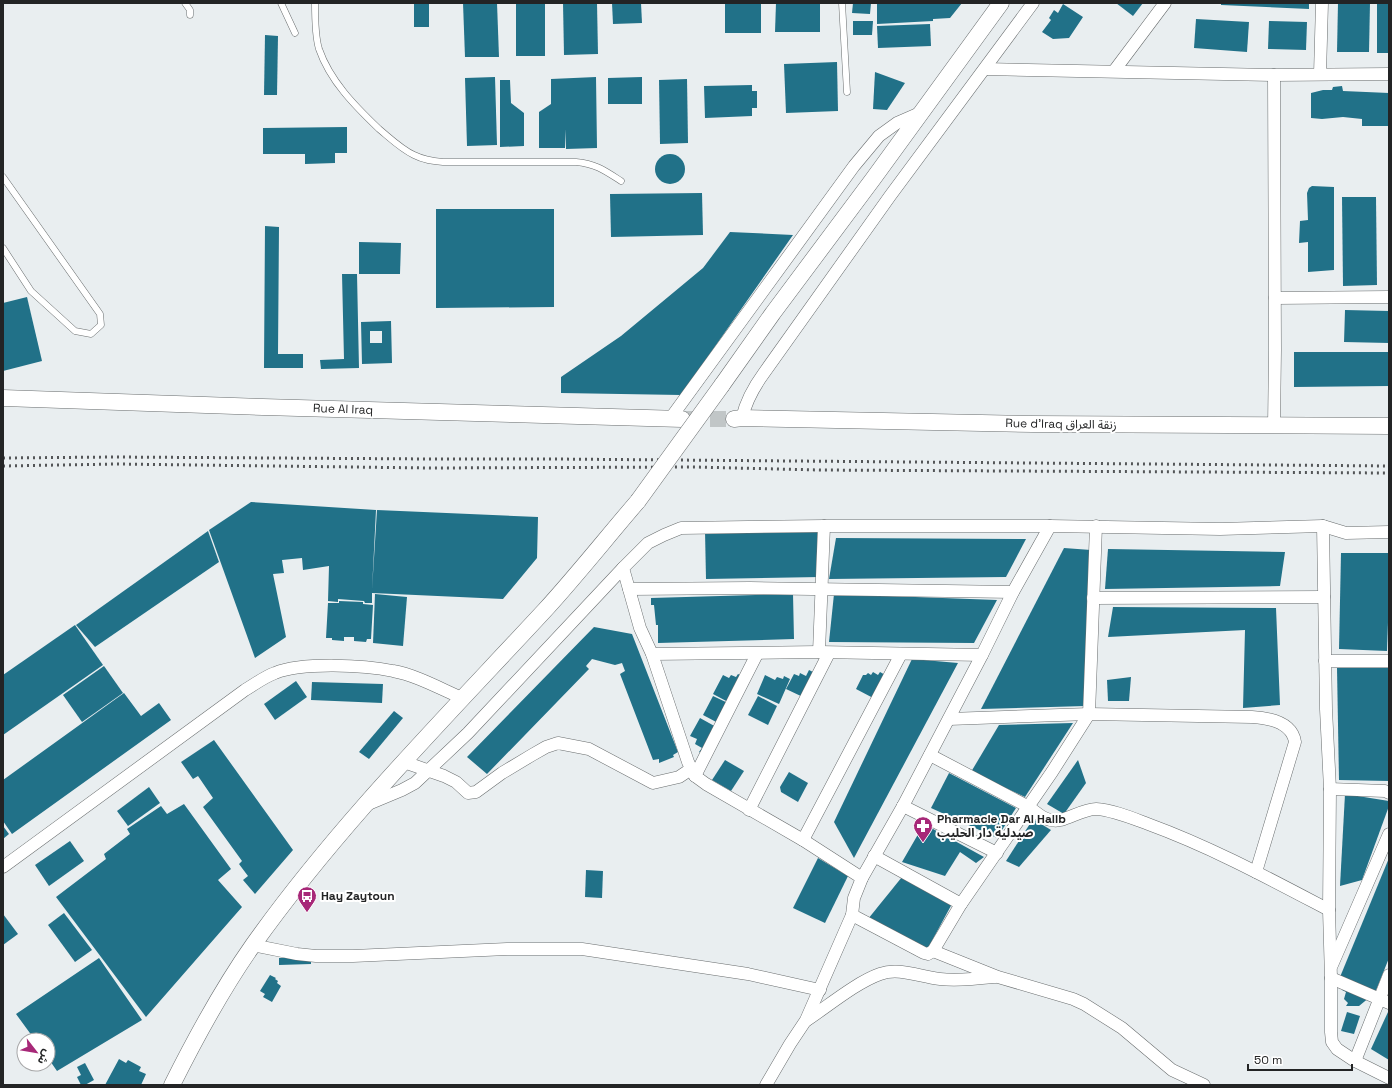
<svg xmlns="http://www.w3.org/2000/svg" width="1392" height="1088" viewBox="0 0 1392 1088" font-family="'Space Grotesk','Noto Sans Arabic',sans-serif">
<rect width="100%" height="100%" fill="#e9eef0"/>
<g fill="#217188" fill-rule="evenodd">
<polygon points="463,3 497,3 499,57 465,57"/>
<rect x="516" y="3" width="29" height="53"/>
<polygon points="563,3 597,3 598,54 564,55"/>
<polygon points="612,3 641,3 642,23 613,24"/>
<rect x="725" y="3" width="36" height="30"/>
<polygon points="776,3 820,3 820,32 775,32"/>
<polygon points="853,3 871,3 870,14 852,13"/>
<polygon points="877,3 962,3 950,18 933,19 933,21 877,24"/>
<polygon points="1116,3 1143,3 1133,16"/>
<polygon points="1221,3 1309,3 1309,9 1221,5"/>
<polygon points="1338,3 1370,3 1369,52 1337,52"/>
<rect x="1377" y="3" width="12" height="50"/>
<rect x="414" y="4" width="15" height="23"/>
<polygon points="1063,4 1083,17 1069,38 1053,39 1042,32 1051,20 1049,18 1054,10 1058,13"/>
<polygon points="1196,19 1249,22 1247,52 1194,48"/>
<polygon points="853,21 873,21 872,35 853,35"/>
<polygon points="1269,21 1307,22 1306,50 1268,49"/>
<polygon points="930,24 931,46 878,48 877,26"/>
<polygon points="265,35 278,36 277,95 264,95"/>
<polygon points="837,62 838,111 786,113 784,64"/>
<polygon points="875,72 905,83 887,110 873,109"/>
<polygon points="495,77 497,145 467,146 465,78"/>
<polygon points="596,77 597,148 566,149 566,129 565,148 539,148 539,112 551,104 551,79"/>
<polygon points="642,77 642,104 608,104 608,78"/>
<polygon points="687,79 688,143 660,144 659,80"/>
<polygon points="500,80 510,80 511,103 524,113 524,146 500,147"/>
<polygon points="752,85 752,91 757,91 757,108 752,108 752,116 705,118 704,86"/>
<polygon points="1342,86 1343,91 1389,93 1388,126 1362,126 1362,119 1343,117 1322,119 1311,118 1311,93 1323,90 1332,90 1333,87"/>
<polygon points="347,127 347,153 335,153 335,163 305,164 305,154 263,154 263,128"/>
<circle cx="670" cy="169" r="15"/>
<polygon points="1312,186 1334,187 1334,270 1308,272 1308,242 1299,243 1300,221 1308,220 1307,193 1309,188"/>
<polygon points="702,193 703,235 611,237 610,194"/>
<polygon points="1342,197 1376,197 1377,285 1343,286"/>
<polygon points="436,209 554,209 554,307 436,308"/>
<polygon points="265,226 279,227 278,354 303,354 303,368 264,368"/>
<polygon points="730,232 793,235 681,395 561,393 561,377 621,336 703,268"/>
<polygon points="359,242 401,243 400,274 359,274"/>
<polygon points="342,274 357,274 359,368 321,369 320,360 344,359"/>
<polygon points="27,297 42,361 3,371 3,303"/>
<polygon points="1345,310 1389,311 1389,343 1344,342"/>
<path d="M391 321 392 363 362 364 361 322ZM370 331H382V343H370Z"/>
<polygon points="1294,352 1389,352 1389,386 1294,387"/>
<polygon points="251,502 376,510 372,590 377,510 538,517 537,558 503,599 372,593 372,603 365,603 364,601 338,599 338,602 328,601 329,566 303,570 302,558 282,560 284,573 273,574 286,637 255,658 209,530"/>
<polygon points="819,530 820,577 706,579 705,531"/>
<polygon points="208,531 219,562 95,647 76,625"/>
<polygon points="836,538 1026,539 1006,577 829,579"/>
<polygon points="1064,548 1091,550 1085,706 981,709"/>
<polygon points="1108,549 1285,552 1280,586 1105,589"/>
<polygon points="1341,553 1389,553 1389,594 1387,651 1339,649"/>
<polygon points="375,594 407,597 403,646 373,643"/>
<polygon points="793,594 794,639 658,643 658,625 656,625 654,605 651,605 651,598"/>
<polygon points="834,594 997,600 974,643 829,642"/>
<polygon points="339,601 363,602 363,604 373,605 371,639 367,639 366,642 354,641 354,637 344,637 344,641 332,640 332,638 326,638 328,603 339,603"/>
<polygon points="1113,607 1276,608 1280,705 1243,708 1245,630 1108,637"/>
<polygon points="75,625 103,665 3,735 3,675"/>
<polygon points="594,627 632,634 678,752 673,755 674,757 659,763 659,759 653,760 620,674 625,671 622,663 615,665 592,659 586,666 589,669 487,774 467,757"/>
<polygon points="912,659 958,663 854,858 834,822"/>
<polygon points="104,666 123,693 82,722 63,695"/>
<polygon points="1337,668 1389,668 1389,781 1339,780"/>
<polygon points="809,670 817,674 805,698 786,689 794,674 799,676 800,673 806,676"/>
<polygon points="873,672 878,675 880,672 887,676 875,699 856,689 863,675 866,675 868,673 871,675"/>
<polygon points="738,674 744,677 730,703 713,694 723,675 729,678 731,675 736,677"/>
<polygon points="765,675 775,680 777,677 783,679 784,676 790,679 779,704 757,694"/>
<polygon points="1131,677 1129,701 1108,701 1107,680"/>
<polygon points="296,681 307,697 275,720 264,704"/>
<polygon points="312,682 383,684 382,703 311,700"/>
<polygon points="124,693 141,716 159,703 171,720 12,834 3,821 3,780"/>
<polygon points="713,696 730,704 720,724 703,715"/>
<polygon points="758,696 777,706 768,725 748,715"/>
<polygon points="394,711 403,718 369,759 359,752"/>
<polygon points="700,718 718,728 703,754 699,752 702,748 695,744 697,739 690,736"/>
<polygon points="1073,723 1025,797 971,772 999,725"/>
<polygon points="214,740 293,850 255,894 243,880 248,876 239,864 242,861 203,807 213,798 198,776 193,779 181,762"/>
<polygon points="725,760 744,771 731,791 712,780"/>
<polygon points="1078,760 1086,783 1064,814 1047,804"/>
<polygon points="789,772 808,783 798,802 781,792 780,787"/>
<polygon points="949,773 1016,808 997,838 931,808"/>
<polygon points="149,787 160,803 128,826 117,811"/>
<polygon points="1345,794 1389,801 1389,806 1362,880 1340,886"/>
<polygon points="184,804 231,869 218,880 242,907 146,1017 56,897 106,859 104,854 130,834 127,829 161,806 167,814"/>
<polygon points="1033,819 1051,830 1019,867 1006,861"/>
<polygon points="924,824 984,857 976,863 960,852 945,876 902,862"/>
<polygon points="3,826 9,834 3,839"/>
<polygon points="70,841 84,861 49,886 35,865"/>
<polygon points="818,858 848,876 825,923 793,908"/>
<polygon points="1389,858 1389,958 1375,993 1340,977"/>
<polygon points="586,870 603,871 602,898 585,897"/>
<polygon points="902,877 953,902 927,950 868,919"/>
<polygon points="64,913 92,950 75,962 48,925"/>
<polygon points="3,914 18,934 3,945"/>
<polygon points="99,958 142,1020 57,1071 48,1058 48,1040 35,1040 16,1014"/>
<polygon points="279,958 311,958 311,964 279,965"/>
<polygon points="270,975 276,978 275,979 278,981 277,983 281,986 272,1002 263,997 265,994 260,991"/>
<polygon points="1345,987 1370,997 1359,1006 1346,1006 1348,1003 1344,999 1346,992 1342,990"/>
<polygon points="1347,1012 1360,1016 1354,1034 1341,1031"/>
<polygon points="1388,1012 1389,1013 1389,1060 1371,1049"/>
<polygon points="119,1059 126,1063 128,1060 141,1067 139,1071 146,1074 141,1085 105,1085"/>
<polygon points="85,1063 94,1080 85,1085 81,1085 77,1077 81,1075 77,1067"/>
</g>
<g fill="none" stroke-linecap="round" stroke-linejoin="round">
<polyline stroke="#c1c6c7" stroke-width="16" stroke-dasharray="16 8" stroke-linecap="butt" points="686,419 734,419"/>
<defs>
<g id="lane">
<polyline points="185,3 190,10 190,15"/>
<polyline points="281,3 295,33"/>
<path d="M315 3C315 17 315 36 319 49 330 81 355 106 379 129 390 138 401 149 414 155 424 160 432 161 443 162H576C596 164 604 170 621 181"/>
<polyline points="842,3 847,92"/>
<polyline points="3,177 100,314 101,325 91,334 75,331 31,291 3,248"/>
</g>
<g id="street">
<polyline points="985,69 1274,75 1389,74"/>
<polyline points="1114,71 1165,3"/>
<polyline points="1320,74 1322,3"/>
<polyline points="1275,298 1389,297"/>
<path d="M742 418C746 401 753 388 764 373L890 196 1033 3"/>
<polyline points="670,419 854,166 879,136 897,123 920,113"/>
<polyline points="1274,426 1275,350 1274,75"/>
<polyline points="1323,526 1326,709 1330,789 1329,910 1331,978 1331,1032 1332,1042 1337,1049 1355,1061 1389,1078"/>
<polyline points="629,589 750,588 1013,592"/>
<polyline points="1093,598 1324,597"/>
<polyline points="819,652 824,526"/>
<polyline points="652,654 819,652 982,655"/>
<polyline points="1325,661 1389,661"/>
<path d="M949 719 1089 714 1252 717C1269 718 1292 722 1295 742L1256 872"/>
<path d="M930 755 1029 807C1039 815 1048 823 1061 820 1072 817 1085 809 1096 809 1113 810 1132 818 1148 824 1211 847 1270 879 1329 910"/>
<polyline points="404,762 444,776 456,782 468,793 476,792 502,773 532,755 546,747 558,743 589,749 653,783 679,777 691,769"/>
<polyline points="695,776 757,654"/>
<polyline points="1330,789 1385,791 1389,793"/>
<polyline points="366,805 402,790 415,783 468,733 623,568"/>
<polyline points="903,806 997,853"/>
<polyline points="749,810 829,653"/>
<polyline points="803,840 901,654"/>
<polyline points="874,856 961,904"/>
<path d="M3 867 245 690C255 684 264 677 275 673 302 662 365 665 393 671 416 675 441 689 462 698"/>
<polyline points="862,878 803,840 706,784 695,776 688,762 652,654 640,628 623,568 648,543 664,535 681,528 824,526 1050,526"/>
<polyline points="852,915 924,953 928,954 933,951 961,904 1052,772 1089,714 1096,526"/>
<polyline points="252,945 297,954 316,956 353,956 507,949 582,949 748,974 820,990"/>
<polyline points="933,951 998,977 1073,999 1084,1004 1122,1028 1172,1070 1204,1085"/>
<polyline points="1332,965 1389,834"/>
<polyline points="1331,978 1389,1003"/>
<path d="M807 1020C828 1006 857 982 880 974 899 967 920 977 940 979 958 981 976 979 995 977"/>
<polyline points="1355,1061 1389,975"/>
<polyline points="766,1085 790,1044 806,1020 852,915 854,898 862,878 903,806 982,655 1013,592 1050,526 1220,529 1323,526 1346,533 1389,532"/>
</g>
<g id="secondary">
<polyline points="722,385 773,313 873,179 1001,3"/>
<polyline points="3,398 263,407 682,419"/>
<polyline points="734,419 742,418 1033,424 1389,426"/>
<path d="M172 1085C196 1037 222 989 253 945 339 824 445 718 545 610 577 575 607 537 638 501"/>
</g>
</defs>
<use href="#lane" stroke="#696d6e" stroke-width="7"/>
<use href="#street" stroke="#696d6e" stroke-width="13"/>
<use href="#secondary" stroke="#696d6e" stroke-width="17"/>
<use href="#lane" stroke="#fff" stroke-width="6"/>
<use href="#street" stroke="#fff" stroke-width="12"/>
<use href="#secondary" stroke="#fff" stroke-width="16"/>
<g stroke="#535557" stroke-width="3" stroke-dasharray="2 4" stroke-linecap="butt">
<polyline points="3,458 115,457 431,459 554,459 1389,466"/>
<polyline points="3,466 117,464 429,468 694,467 819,470 1389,473"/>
</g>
<defs>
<polyline id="secondary-bridge" points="638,501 722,385"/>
</defs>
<use href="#secondary-bridge" stroke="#696d6e" stroke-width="17" stroke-linecap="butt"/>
<use href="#secondary-bridge" stroke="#fff" stroke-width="16"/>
</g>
<defs>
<symbol id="pharmacy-pin" viewBox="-11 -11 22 30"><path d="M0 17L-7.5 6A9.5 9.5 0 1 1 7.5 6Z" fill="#a72878" stroke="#fff"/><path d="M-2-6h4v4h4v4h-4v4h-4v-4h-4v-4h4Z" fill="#fff"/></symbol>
<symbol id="bus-pin" viewBox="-11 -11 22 30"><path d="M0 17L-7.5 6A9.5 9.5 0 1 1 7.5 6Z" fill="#a72878" stroke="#fff"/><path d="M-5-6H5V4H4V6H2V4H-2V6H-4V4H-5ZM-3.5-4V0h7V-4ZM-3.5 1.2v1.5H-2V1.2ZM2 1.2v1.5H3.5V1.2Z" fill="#fff"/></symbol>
</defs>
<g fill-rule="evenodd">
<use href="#pharmacy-pin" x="912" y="815" width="22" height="30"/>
<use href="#bus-pin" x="296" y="885" width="22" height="30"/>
</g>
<g text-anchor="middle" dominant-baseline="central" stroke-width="4" stroke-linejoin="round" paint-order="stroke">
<g font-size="12" fill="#232425" stroke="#fff">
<text transform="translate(343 409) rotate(2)">Rue Al Iraq</text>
<text transform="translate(1061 424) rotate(1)">Rue d'Iraq زنقة العراق</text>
</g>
<g font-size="12" font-weight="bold" fill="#232425" stroke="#fff" text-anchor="start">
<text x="937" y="819">Pharmacie Dar Al Halib<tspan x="937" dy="14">صيدلية دار الحليب</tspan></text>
<text x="321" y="896">Hay Zaytoun</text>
</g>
</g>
<rect width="1392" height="1088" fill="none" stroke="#232425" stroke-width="8"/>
<g transform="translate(36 1052) rotate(121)"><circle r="19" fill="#ffffff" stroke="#a7a7a8"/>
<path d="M0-3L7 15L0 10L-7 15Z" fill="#a72878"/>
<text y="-6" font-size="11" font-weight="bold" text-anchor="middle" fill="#232425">ش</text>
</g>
<path d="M1248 1064v6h104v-6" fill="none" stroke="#232425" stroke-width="2"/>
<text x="1254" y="1064" font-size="12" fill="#232425" stroke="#ffffff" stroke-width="3" paint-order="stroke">50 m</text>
</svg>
